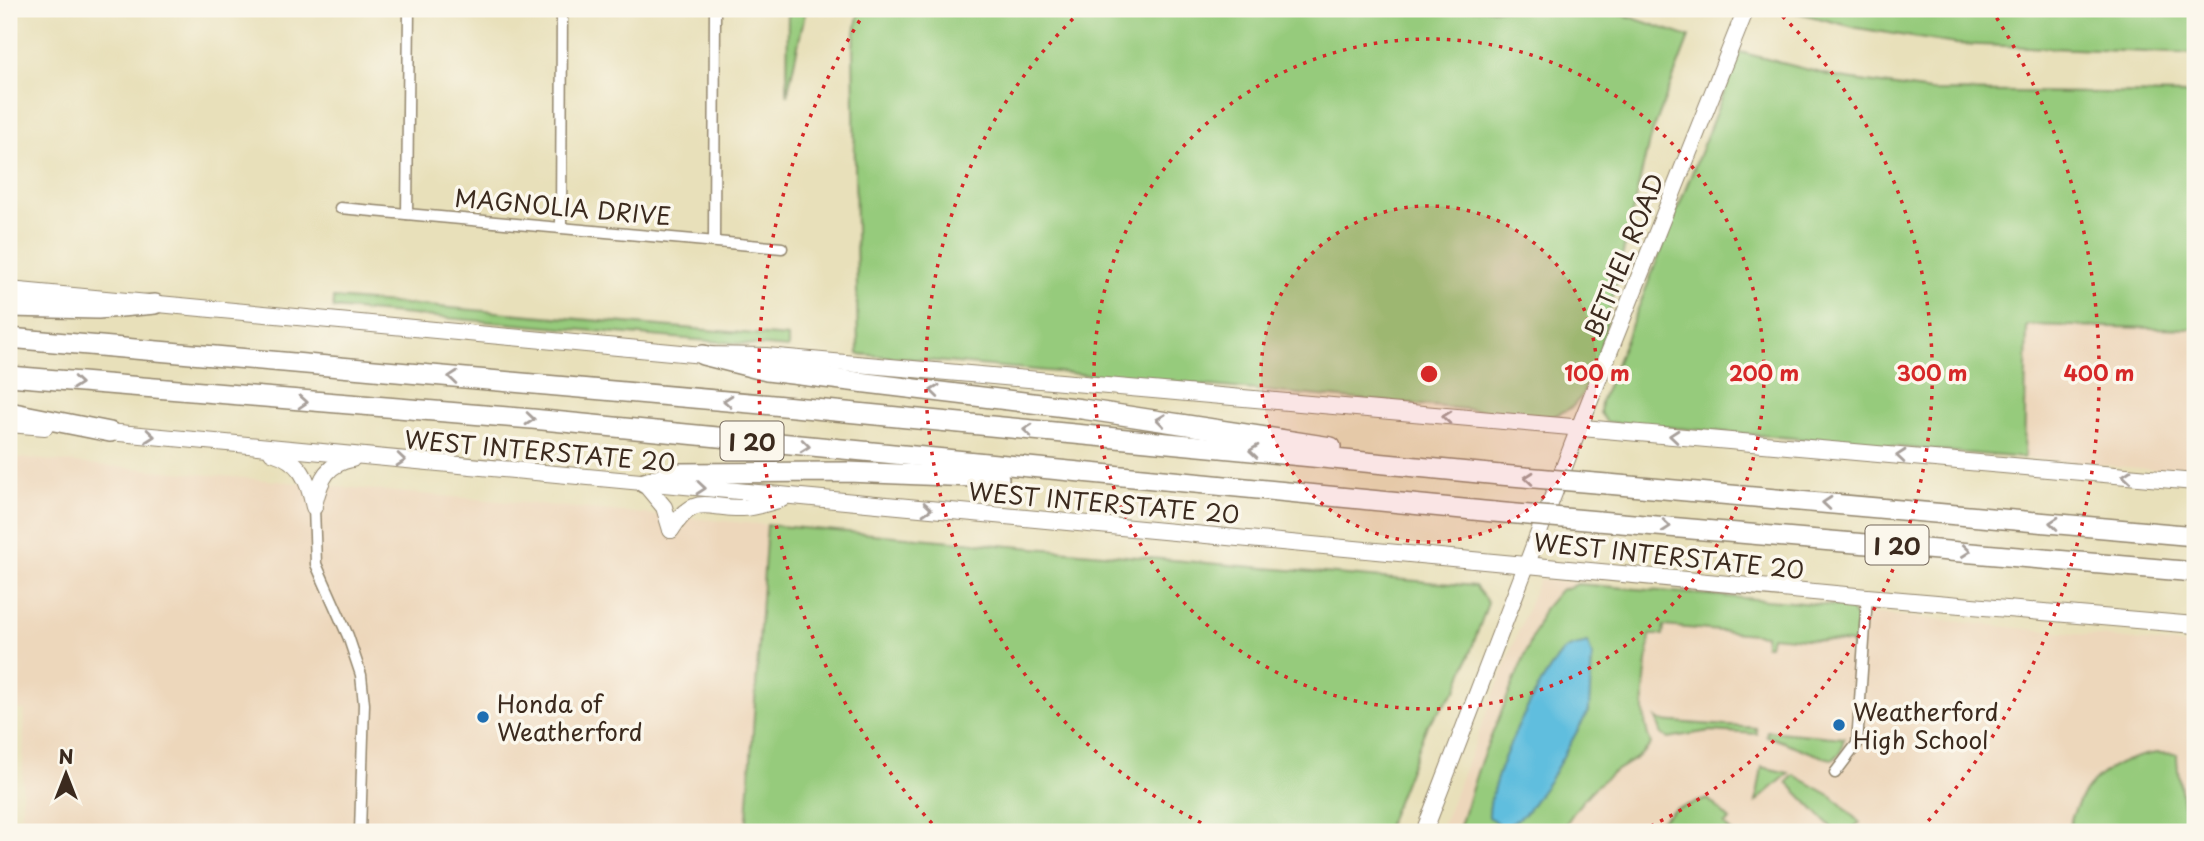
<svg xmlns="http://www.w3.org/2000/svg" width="2204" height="841" viewBox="0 0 2204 841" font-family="'Playpen Sans',sans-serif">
<rect width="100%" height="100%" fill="#fbf7ec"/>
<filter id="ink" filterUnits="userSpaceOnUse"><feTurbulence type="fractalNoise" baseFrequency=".0143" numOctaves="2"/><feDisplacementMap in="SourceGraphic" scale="14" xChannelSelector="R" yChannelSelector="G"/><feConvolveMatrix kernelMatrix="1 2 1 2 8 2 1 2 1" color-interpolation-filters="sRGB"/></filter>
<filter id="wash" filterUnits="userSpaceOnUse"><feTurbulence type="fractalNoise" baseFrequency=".00686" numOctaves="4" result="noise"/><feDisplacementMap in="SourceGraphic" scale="28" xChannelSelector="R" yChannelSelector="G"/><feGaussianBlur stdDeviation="1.57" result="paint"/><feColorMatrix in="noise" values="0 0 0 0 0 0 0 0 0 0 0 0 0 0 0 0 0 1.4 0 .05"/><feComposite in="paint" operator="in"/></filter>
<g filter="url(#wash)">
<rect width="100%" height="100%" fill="#e8e0ba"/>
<g fill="#edd7bb">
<polygon points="2026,324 2195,329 2195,473 2024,458"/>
<polygon points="9,457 767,525 746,832 21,832 25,710 9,709"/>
<polygon points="1539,579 2195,646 2195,832 1440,832"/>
</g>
<g fill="#96cb7c" stroke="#687a4d" stroke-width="2">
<polygon points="788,9 806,9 787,96"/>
<polygon points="859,9 1606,9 1689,37 1649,141 1601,347 1582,396 1571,408 1552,417 858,354 853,46"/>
<polygon points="1783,9 2195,9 2195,54 1955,44 1857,28"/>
<polygon points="1740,52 1840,78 1930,91 2195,94 2195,329 2027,325 2024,458 1607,422 1600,413 1601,402"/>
<polygon points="333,298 788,337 788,348 333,308"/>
<polygon points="767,525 1475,586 1488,603 1457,689 1427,725 1385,832 746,832"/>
<path d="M1578 584 1849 607 1856 617V653L1852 652V643L1771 636 1769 645H1765V635L1664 626 1663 635H1650C1647 671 1637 710 1651 744 1641 759 1620 766 1607 777 1588 791 1573 812 1561 832H1458L1480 763 1544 609 1560 590Z"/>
<polygon points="1656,718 1660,721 1756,728 1757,734 1710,731 1668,738 1662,735"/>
<path d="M1767 731 1844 738 1840 753 1834 759C1821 759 1783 740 1766 736Z"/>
<path d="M2157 753 2177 754C2177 781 2186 805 2186 832H2068C2078 784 2109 760 2157 753Z"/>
<polygon points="1762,767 1789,773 1756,802"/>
<polygon points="1794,775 1833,797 1860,823 1850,832 1836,832 1787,782"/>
<polygon points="1708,799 1730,820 1724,825 1732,832 1688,832 1684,829 1679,832 1661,832 1654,826 1675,809"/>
</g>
<path fill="#60bede" stroke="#4e747e" stroke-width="2" d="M1588 643 1592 656 1589 710 1551 778 1525 814 1504 828 1489 817C1487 782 1538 678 1563 652 1568 646 1580 645 1588 643Z"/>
</g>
<g filter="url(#ink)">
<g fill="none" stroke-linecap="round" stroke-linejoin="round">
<defs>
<g id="minor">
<polyline points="340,208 782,248"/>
<polyline points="407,214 409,9"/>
<polyline points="561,227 562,9"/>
<polyline points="714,241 715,9"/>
<polyline points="314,507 316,564 348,636 361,675 364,704 360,832"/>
<polyline points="1835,773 1857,744 1867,597"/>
</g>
<g id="secondary">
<polyline points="9,290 703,355 766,356 2195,482"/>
<polyline points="9,424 45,427"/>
<polyline points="98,431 1867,597 2195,625"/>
<path d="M272 452C301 461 308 479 314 507"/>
<polyline points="644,483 664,507 671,530"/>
<path d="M315 501C321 478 327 464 352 459"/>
<path d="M671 530C696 492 705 509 743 508 756 508 770 502 782 499"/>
<polyline points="1424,832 1579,428 1746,9"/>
</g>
<g id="motorway">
<polyline points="9,307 98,309 155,304"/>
<polyline points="9,338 773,405 1500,475"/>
<polyline points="703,355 767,371 1082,409 1331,447"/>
<polyline points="9,376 532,419 1494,512"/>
<polyline points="9,412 110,432"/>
<polyline points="644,483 678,473 847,472 999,478"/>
<polyline points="1607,484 2195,536"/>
<polyline points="1598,521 2195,572"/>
</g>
</defs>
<use href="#minor" stroke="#92856c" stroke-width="13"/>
<use href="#secondary" stroke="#92856c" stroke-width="18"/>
<use href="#motorway" stroke="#92856c" stroke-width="22"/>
<use href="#minor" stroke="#fff" stroke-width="10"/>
<use href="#secondary" stroke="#fff" stroke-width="16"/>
<use href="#motorway" stroke="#fff" stroke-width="19"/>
<defs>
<g id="motorway-bridge">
<polyline points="1500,475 1607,484"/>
<polyline points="1494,512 1598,521"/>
</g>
</defs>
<use href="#motorway-bridge" stroke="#92856c" stroke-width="22" stroke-linecap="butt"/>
<use href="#motorway-bridge" stroke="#fff" stroke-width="19"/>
</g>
<defs><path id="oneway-chevron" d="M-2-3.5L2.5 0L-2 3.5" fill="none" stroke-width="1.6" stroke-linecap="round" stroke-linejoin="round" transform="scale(1.75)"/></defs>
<g stroke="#a79f9a">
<use href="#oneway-chevron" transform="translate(453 377) rotate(-175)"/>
<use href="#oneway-chevron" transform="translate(77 383) rotate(5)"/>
<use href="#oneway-chevron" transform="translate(935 391) rotate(-174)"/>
<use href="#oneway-chevron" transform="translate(728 401) rotate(-175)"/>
<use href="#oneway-chevron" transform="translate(303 402) rotate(4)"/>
<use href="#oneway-chevron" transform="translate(1447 417) rotate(-175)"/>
<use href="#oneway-chevron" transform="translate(530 419) rotate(5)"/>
<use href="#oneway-chevron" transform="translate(1161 420) rotate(-173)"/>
<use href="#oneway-chevron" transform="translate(1028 430) rotate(-175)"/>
<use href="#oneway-chevron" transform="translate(150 436) rotate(5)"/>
<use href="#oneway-chevron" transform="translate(1674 436) rotate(-175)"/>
<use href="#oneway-chevron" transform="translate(805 446) rotate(6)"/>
<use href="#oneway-chevron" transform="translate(1254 451) rotate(-175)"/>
<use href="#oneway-chevron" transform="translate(1901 456) rotate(-175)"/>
<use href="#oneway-chevron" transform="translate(401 460) rotate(5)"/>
<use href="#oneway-chevron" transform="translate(2127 476) rotate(-175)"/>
<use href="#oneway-chevron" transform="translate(1529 478) rotate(-175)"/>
<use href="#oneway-chevron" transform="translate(701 488) rotate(5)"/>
<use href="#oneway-chevron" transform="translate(1827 503) rotate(-175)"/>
<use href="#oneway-chevron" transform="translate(927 509) rotate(5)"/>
<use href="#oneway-chevron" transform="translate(2054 523) rotate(-175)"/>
<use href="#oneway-chevron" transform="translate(1666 526) rotate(5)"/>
<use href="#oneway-chevron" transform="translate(1966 551) rotate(5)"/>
</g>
</g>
<circle cx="1429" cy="374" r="168" fill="#d62828" fill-opacity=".12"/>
<g fill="none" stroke="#d62828" stroke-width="3.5" stroke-dasharray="3.5 7">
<circle cx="1429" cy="374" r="168"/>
<circle cx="1429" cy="374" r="335"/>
<path d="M1220 832A503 503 0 0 1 1083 9M1775 9A503 503 0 0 1 1638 832"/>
<path d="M939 831A670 670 0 0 1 867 9M1991 9A670 670 0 0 1 1919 831"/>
</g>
<g fill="#1f6fb2" stroke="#fbf7ec" stroke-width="2.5">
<circle cx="483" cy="717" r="7"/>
<circle cx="1839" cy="725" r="7"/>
</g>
<g text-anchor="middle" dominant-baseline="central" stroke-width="7" stroke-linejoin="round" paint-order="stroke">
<g fill="#fbf7ec" stroke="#75685c" stroke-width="2">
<rect x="720.5" y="421.5" width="63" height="39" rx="5"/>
<rect x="1865.5" y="525.5" width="63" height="39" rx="5"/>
</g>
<g font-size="23" font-weight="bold" fill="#3b2a1e">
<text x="752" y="441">I 20</text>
<text x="1897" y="545">I 20</text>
</g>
<g font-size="24" fill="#3b2a1e" stroke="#fbf7ec">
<text transform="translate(563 206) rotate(5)">MAGNOLIA DRIVE</text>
<text transform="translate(1623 255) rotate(-68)">BETHEL ROAD</text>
<text transform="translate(540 450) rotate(5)">WEST INTERSTATE 20</text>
<text transform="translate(1104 502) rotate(5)">WEST INTERSTATE 20</text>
<text transform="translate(1669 555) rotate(6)">WEST INTERSTATE 20</text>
</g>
<g font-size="24" fill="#3b2a1e" stroke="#fbf7ec" text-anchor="start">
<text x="497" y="703">Honda of<tspan x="497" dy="28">Weatherford</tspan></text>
<text x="1853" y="711">Weatherford<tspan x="1853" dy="28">High School</tspan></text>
</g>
</g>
<circle cx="1429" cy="374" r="10" fill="#d62828" stroke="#fbf7ec" stroke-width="3.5"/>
<g font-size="21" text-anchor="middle" font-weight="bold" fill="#d62828" stroke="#fbf7ec" stroke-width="7" stroke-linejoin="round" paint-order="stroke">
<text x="1597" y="381">100 m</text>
<text x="1764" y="381">200 m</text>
<text x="1932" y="381">300 m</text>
<text x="2099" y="381">400 m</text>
</g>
<rect width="2204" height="841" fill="none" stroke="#fbf7ec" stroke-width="35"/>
<g transform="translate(66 774)" stroke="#fbf7ec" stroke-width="5" paint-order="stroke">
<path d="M0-5L12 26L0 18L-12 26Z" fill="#3b2a1e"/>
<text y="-10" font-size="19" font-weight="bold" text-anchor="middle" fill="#3b2a1e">N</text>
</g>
</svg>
